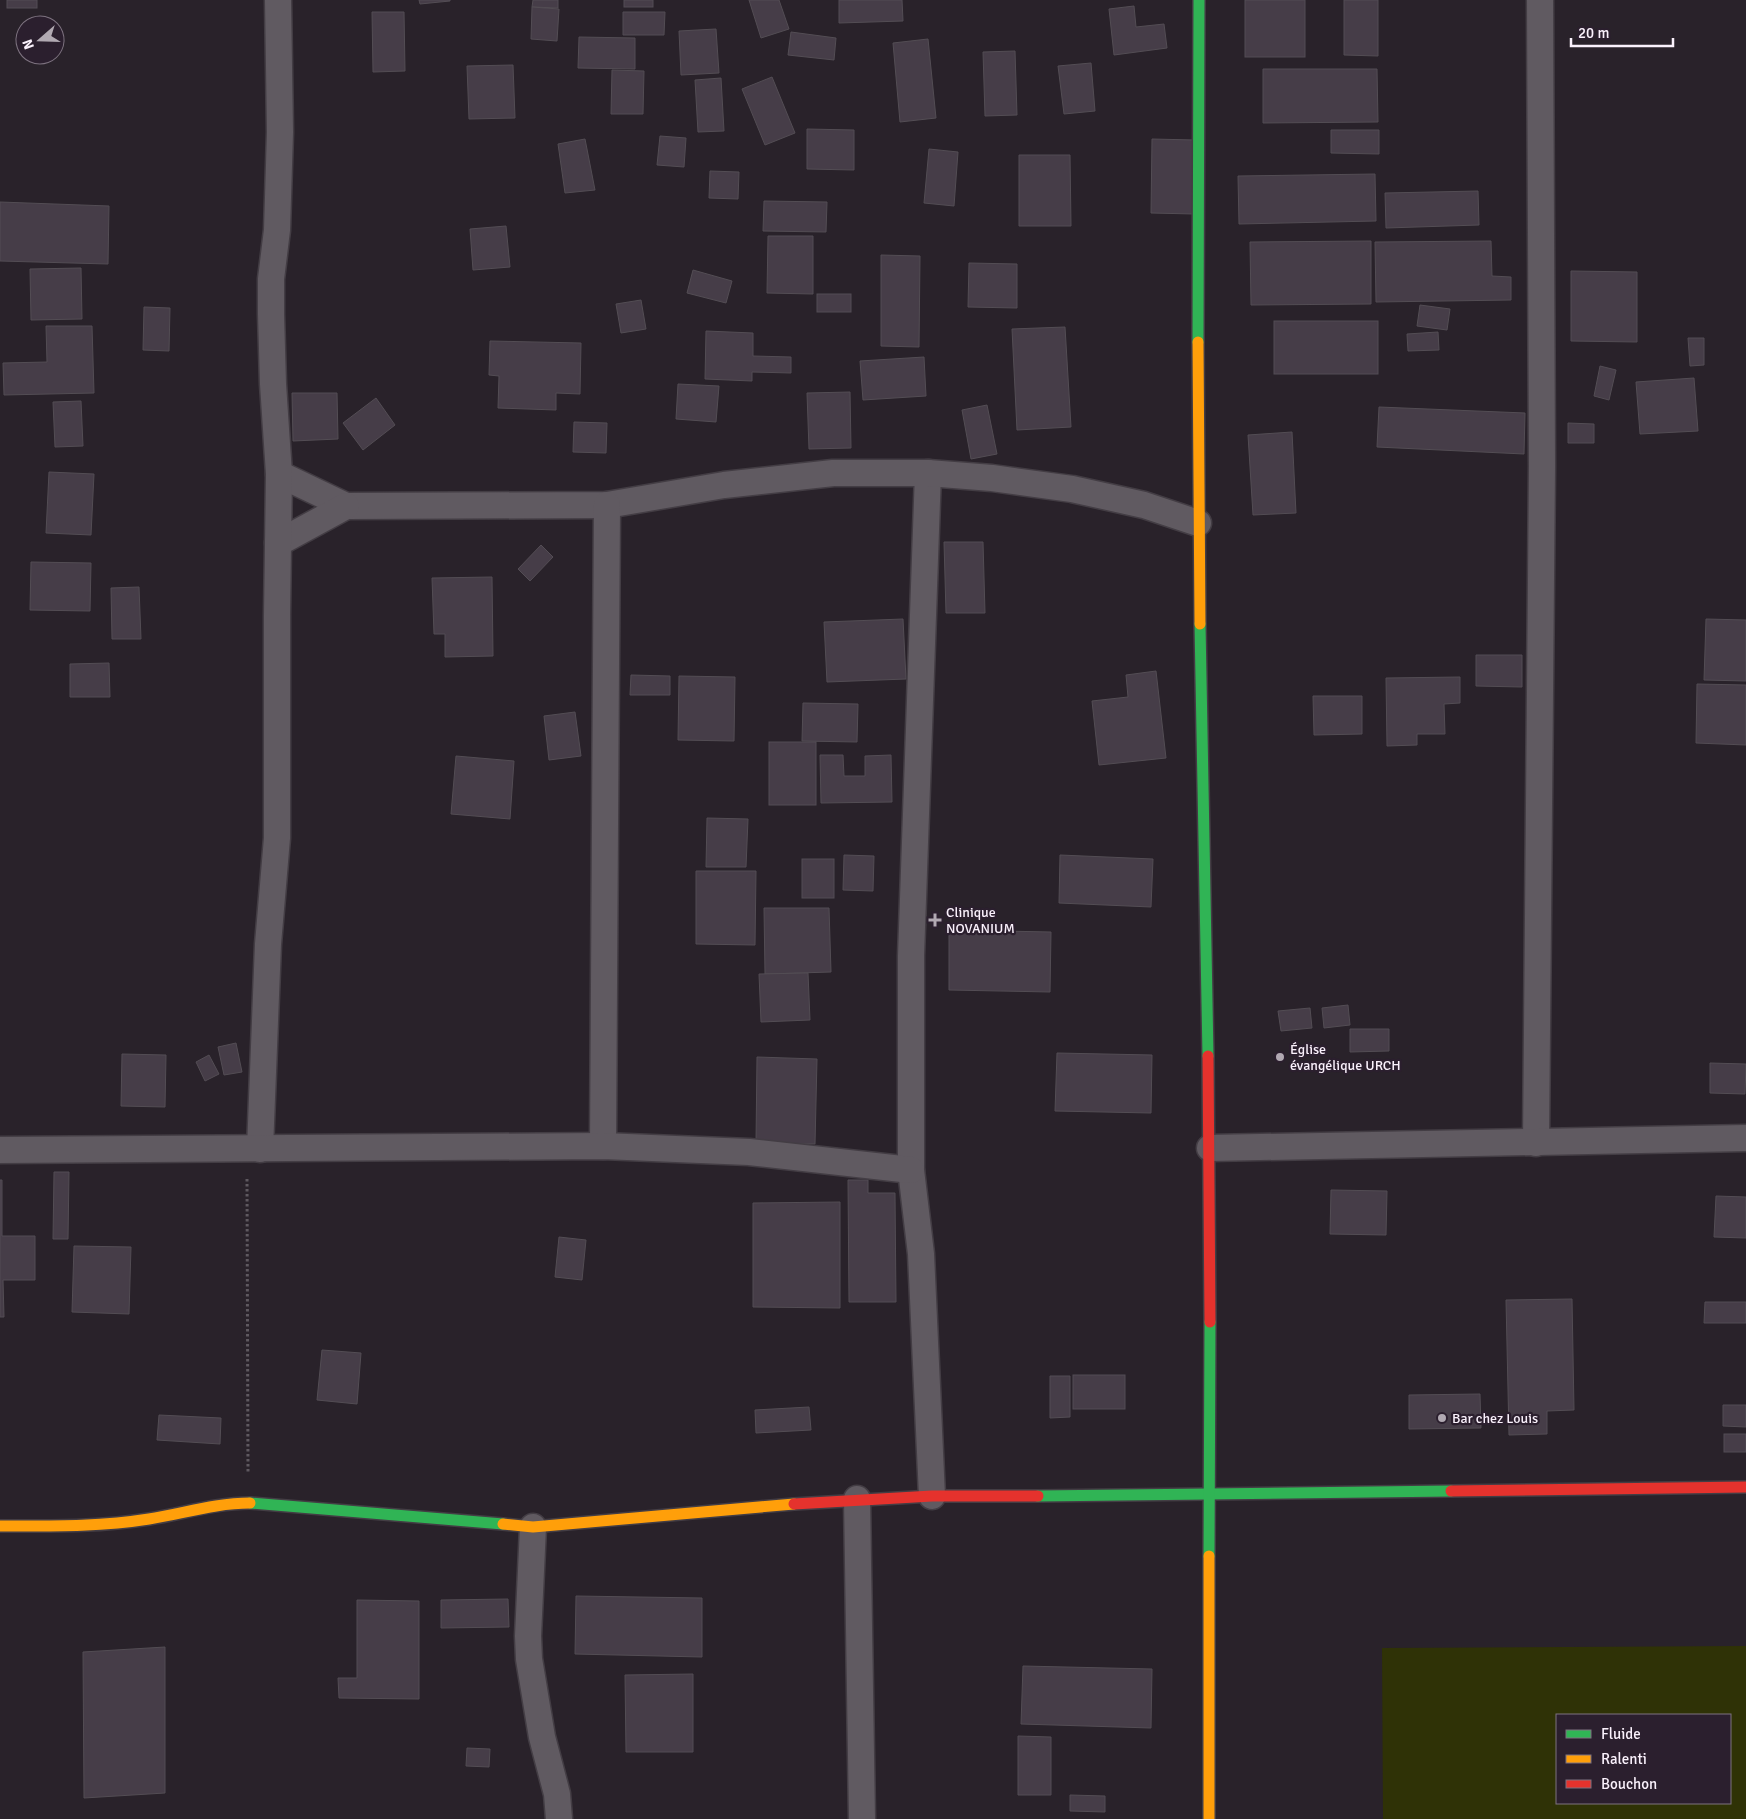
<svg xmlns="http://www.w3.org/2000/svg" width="1746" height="1819" viewBox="0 0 1746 1819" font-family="Signika,sans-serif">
<rect width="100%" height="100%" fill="#29222a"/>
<path fill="#2f3206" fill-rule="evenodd" d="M1746 1646V1819H1383L1382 1648ZM1557 1715H1730V1803H1557Z"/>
<g fill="#463d48" stroke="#534d54">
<rect x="7" y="0" width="30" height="8"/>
<polygon points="419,0 450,0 450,1 420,4"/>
<polygon points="533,0 558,0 558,8 532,7"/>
<rect x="624" y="0" width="29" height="7"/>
<polygon points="749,0 779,0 789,29 761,38"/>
<polygon points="839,0 902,0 903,21 839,23"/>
<rect x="1245" y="0" width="60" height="57"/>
<polygon points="1344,0 1378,0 1378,56 1344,55"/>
<polygon points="1134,6 1136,27 1164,24 1167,48 1114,55 1109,9"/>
<polygon points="532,7 559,9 557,41 531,39"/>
<polygon points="372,12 404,12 405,71 373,72"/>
<polygon points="623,12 665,12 664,35 623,35"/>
<polygon points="716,29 719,73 681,75 679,31"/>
<polygon points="791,32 836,38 834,60 788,55"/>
<polygon points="579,37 635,38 635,69 578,68"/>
<polygon points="928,39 936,118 900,122 893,43"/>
<polygon points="1015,51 1017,115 985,116 983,52"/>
<polygon points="1091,63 1095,111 1064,114 1058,66"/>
<polygon points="513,65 515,118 469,119 467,66"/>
<polygon points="1263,69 1377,69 1378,122 1263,123"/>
<polygon points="612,70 644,71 643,114 611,114"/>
<polygon points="772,77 795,133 765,145 742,89"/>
<polygon points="721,78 724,131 698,132 695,80"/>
<polygon points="807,129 854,130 854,170 807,169"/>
<polygon points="1331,130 1379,130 1379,154 1331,153"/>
<polygon points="660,136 686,138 684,167 657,165"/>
<polygon points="585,139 595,190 565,193 558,144"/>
<polygon points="1152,139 1195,140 1194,214 1151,213"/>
<polygon points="929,149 958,152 954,206 924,203"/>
<polygon points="1019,155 1070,155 1071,226 1019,226"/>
<polygon points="710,171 739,172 738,199 709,198"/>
<polygon points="1375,174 1376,221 1239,224 1238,176"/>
<polygon points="1478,191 1479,225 1386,228 1385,193"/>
<polygon points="764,201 827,202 826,232 763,231"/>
<polygon points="0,202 109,206 108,264 0,261"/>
<polygon points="506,226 510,267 473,270 470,229"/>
<polygon points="768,236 813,236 813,294 767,293"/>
<polygon points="1371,241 1371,304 1251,305 1250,242"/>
<polygon points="1491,241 1492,276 1511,277 1511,300 1376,302 1375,242"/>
<polygon points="881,255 920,256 919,347 881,346"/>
<polygon points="969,263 1017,264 1017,308 968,307"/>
<polygon points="81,268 82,319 31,320 30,269"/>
<polygon points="693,270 732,281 726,303 687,293"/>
<polygon points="1571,271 1637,272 1637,342 1571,341"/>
<rect x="817" y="294" width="34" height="18"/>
<polygon points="641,300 646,329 621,333 616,304"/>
<polygon points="1420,305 1450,309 1447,330 1417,326"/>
<polygon points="144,307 170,308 169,351 143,350"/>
<rect x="1274" y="321" width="104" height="53"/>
<polygon points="46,326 92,326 94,393 4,395 3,363 47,362"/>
<polygon points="1065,327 1071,427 1017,430 1012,329"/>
<polygon points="706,331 753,333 753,356 791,357 791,373 752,372 752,381 705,379"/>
<polygon points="1438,332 1439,350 1408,351 1407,334"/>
<polygon points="1688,338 1704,338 1704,365 1690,366"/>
<polygon points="490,341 581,343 580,394 556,393 556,410 498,408 499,376 489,375"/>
<polygon points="924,357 926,396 863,400 860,361"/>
<polygon points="1600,366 1616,370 1609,400 1594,396"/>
<polygon points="1694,378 1698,431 1640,434 1636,382"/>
<polygon points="678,384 719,386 716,422 676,419"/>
<polygon points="850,392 851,448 809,449 807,393"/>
<polygon points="292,393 337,393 338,439 293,441"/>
<polygon points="376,398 395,425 363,450 343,423"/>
<polygon points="81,401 83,446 55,447 53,402"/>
<polygon points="987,405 997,454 971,459 962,410"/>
<polygon points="1379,407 1525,413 1524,454 1377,447"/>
<polygon points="574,422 607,423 606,453 573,452"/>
<polygon points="1568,423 1594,424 1594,443 1568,443"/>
<polygon points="1292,432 1296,513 1253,515 1248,435"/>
<polygon points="49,472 94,474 91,535 46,533"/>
<polygon points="944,542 983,542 985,613 946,613"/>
<polygon points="541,545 553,557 530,581 518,569"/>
<polygon points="31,562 91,563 90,611 30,610"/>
<polygon points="492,577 493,656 445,657 445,634 434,634 432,578"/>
<polygon points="139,587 141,639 112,639 111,588"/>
<polygon points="903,619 906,679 827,682 824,622"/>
<polygon points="1706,619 1746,620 1746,681 1704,680"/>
<polygon points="1476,655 1522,655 1522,687 1476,686"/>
<polygon points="109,663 110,697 70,697 70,664"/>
<polygon points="1156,671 1166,758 1099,765 1092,701 1128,697 1126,675"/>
<polygon points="631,675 670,676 670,695 630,695"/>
<polygon points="679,676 735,677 734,741 678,740"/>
<polygon points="1460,677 1460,703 1444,704 1445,734 1417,734 1417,745 1387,746 1386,678"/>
<polygon points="1697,684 1746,685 1746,745 1696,743"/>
<polygon points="1313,696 1362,696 1362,734 1314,735"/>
<polygon points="803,703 858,704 857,742 802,741"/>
<polygon points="575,712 581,756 549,760 544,716"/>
<rect x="769" y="742" width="47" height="63"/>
<polygon points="820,755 843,755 844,776 865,776 865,756 891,755 892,802 821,803"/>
<polygon points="456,756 514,761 510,819 451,814"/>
<polygon points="707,818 748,819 746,867 706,867"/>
<polygon points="844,855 874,856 873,891 843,890"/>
<polygon points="1060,855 1153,859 1151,907 1059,903"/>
<rect x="802" y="859" width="32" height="39"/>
<polygon points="696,871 756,871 755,945 696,944"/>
<polygon points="764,908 829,908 831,972 765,974"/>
<polygon points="949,930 1051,932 1050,992 949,990"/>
<polygon points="808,973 810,1020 761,1022 759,974"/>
<polygon points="1348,1005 1350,1025 1324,1028 1322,1008"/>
<polygon points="1310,1008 1312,1028 1281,1031 1278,1011"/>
<polygon points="1350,1029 1389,1029 1389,1051 1350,1052"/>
<polygon points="236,1043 242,1072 224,1075 218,1047"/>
<polygon points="1057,1053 1152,1055 1151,1113 1055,1111"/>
<polygon points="122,1054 166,1055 165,1107 121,1106"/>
<polygon points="209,1055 219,1074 205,1081 196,1062"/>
<polygon points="757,1057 817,1059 815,1144 756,1143"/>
<polygon points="1710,1063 1746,1064 1745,1094 1710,1093"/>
<polygon points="54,1172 69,1172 68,1239 53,1239"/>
<polygon points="0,1180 2,1180 2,1236 35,1236 35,1280 3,1280 4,1317 0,1317"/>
<polygon points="848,1180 868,1180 868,1193 895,1193 896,1302 849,1302"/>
<polygon points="1331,1190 1387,1191 1386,1235 1330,1234"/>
<polygon points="1716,1196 1746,1197 1746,1238 1714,1237"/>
<polygon points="840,1202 840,1308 753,1307 753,1203"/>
<polygon points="559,1237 586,1240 582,1280 555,1277"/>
<polygon points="74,1246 131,1247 129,1314 72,1312"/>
<polygon points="1572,1299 1574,1410 1547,1411 1547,1434 1509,1435 1506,1300"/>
<polygon points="1705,1302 1746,1302 1746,1323 1704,1323"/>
<polygon points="322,1350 361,1353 357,1404 317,1400"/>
<rect x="1073" y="1375" width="52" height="34"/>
<polygon points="1050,1376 1070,1376 1070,1417 1050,1418"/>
<polygon points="1480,1394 1481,1428 1409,1429 1409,1395"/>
<polygon points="1723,1405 1746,1405 1746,1427 1723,1426"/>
<polygon points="809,1407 811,1430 756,1433 755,1410"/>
<polygon points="159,1415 221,1418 220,1444 157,1440"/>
<rect x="1724" y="1434" width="22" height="18"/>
<polygon points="576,1596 702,1598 702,1657 575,1654"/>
<polygon points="508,1599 509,1627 441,1628 441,1600"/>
<polygon points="357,1600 419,1601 419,1699 339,1698 338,1678 357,1678"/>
<polygon points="165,1647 165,1793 84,1798 83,1652"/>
<polygon points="1023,1666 1152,1669 1151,1728 1021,1724"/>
<polygon points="693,1674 693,1752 626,1752 625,1675"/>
<polygon points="1018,1736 1051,1737 1051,1795 1018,1795"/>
<polygon points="467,1748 490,1749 489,1767 466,1766"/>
<polygon points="1070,1795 1105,1796 1105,1812 1070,1811"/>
</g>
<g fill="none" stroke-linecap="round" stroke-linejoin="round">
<defs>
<g id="street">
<polyline points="928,473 911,956 911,1170 921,1254 932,1496"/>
<polyline points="279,474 346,506 607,505 724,485 833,473 928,473 992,478 1072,489 1144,505 1198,523"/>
<polyline points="278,543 346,506"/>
<polyline points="1536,1143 1542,466 1540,0"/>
<polyline points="603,1146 607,505"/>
<polyline points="1210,1148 1746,1138"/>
<polyline points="260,1149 268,944 277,838 277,615 279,474 273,384 271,314 271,279 277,230 280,132 278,0"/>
<polyline points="0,1150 603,1146 749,1152 911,1170"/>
<polyline points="857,1499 862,1819"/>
<polyline points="533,1527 528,1636 529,1659 542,1737 557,1794 559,1819"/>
</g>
<g id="fast">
<polyline points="1198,342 1199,0"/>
<polyline points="1200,624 1208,1056"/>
<polyline points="1038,1496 1451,1491"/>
<polyline points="250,1503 503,1524"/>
<polyline points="1209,1556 1210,1322"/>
</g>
<g id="slow">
<polyline points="1198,342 1200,624"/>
<polyline points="503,1524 533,1527 794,1504"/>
<path d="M0 1526C50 1526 99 1527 149 1519 182 1514 215 1503 250 1503"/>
<polyline points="1209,1819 1209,1556"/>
</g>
<g id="jam">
<polyline points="1208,1056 1210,1322"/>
<polyline points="1451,1491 1746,1487"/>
<polyline points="794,1504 932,1496 1038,1496"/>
</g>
</defs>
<use href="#street" stroke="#433d44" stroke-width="29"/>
<use href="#fast" stroke="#433d44" stroke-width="14"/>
<use href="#slow" stroke="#433d44" stroke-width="14"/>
<use href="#jam" stroke="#433d44" stroke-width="14"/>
<polyline stroke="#5f5960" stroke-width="3" stroke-dasharray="2.5 2.5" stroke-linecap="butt" points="247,1179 248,1473"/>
<use href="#street" stroke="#605a61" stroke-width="26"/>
<use href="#fast" stroke="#30b455" stroke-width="11"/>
<use href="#slow" stroke="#ff9f0a" stroke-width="11"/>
<use href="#jam" stroke="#e5322d" stroke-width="11"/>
</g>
<g fill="#b1a9b2" stroke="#2b1f2e" stroke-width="2">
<path d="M932.5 912.5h5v5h5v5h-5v5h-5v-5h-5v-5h5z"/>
<circle cx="1280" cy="1057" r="5"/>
<circle cx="1442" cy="1418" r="5"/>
</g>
<g text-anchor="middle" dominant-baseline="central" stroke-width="4.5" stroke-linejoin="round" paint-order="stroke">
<g font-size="14" fill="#faf1fc" stroke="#2b1f2e" text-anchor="start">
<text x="946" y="912">Clinique<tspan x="946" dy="16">NOVANIUM</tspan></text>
<text x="1290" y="1049">Église<tspan x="1290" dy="16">évangélique URCH</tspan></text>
<text x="1452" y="1418">Bar chez Louis</text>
</g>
</g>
<rect x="1556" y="1714" width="175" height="90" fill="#2b1f2e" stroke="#7e7380"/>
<rect x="1566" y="1730" width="25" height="8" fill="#30b455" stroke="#7e7380"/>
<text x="1601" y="1739" font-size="15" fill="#faf1fc">Fluide</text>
<rect x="1566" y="1755" width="25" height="8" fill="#ff9f0a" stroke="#7e7380"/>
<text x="1601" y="1764" font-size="15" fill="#faf1fc">Ralenti</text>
<rect x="1566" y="1780" width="25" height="8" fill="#e5322d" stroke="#7e7380"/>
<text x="1601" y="1789" font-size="15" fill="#faf1fc">Bouchon</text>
<g transform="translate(40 40) rotate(250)"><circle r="24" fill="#2b1f2e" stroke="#7e7380"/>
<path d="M0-4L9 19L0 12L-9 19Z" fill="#b1a9b2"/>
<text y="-8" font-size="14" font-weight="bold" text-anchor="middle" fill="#faf1fc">N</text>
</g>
<path d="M1571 38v8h102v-8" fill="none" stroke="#faf1fc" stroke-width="2.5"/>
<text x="1578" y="38" font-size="15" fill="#faf1fc" stroke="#2b1f2e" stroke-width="4" paint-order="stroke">20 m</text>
</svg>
